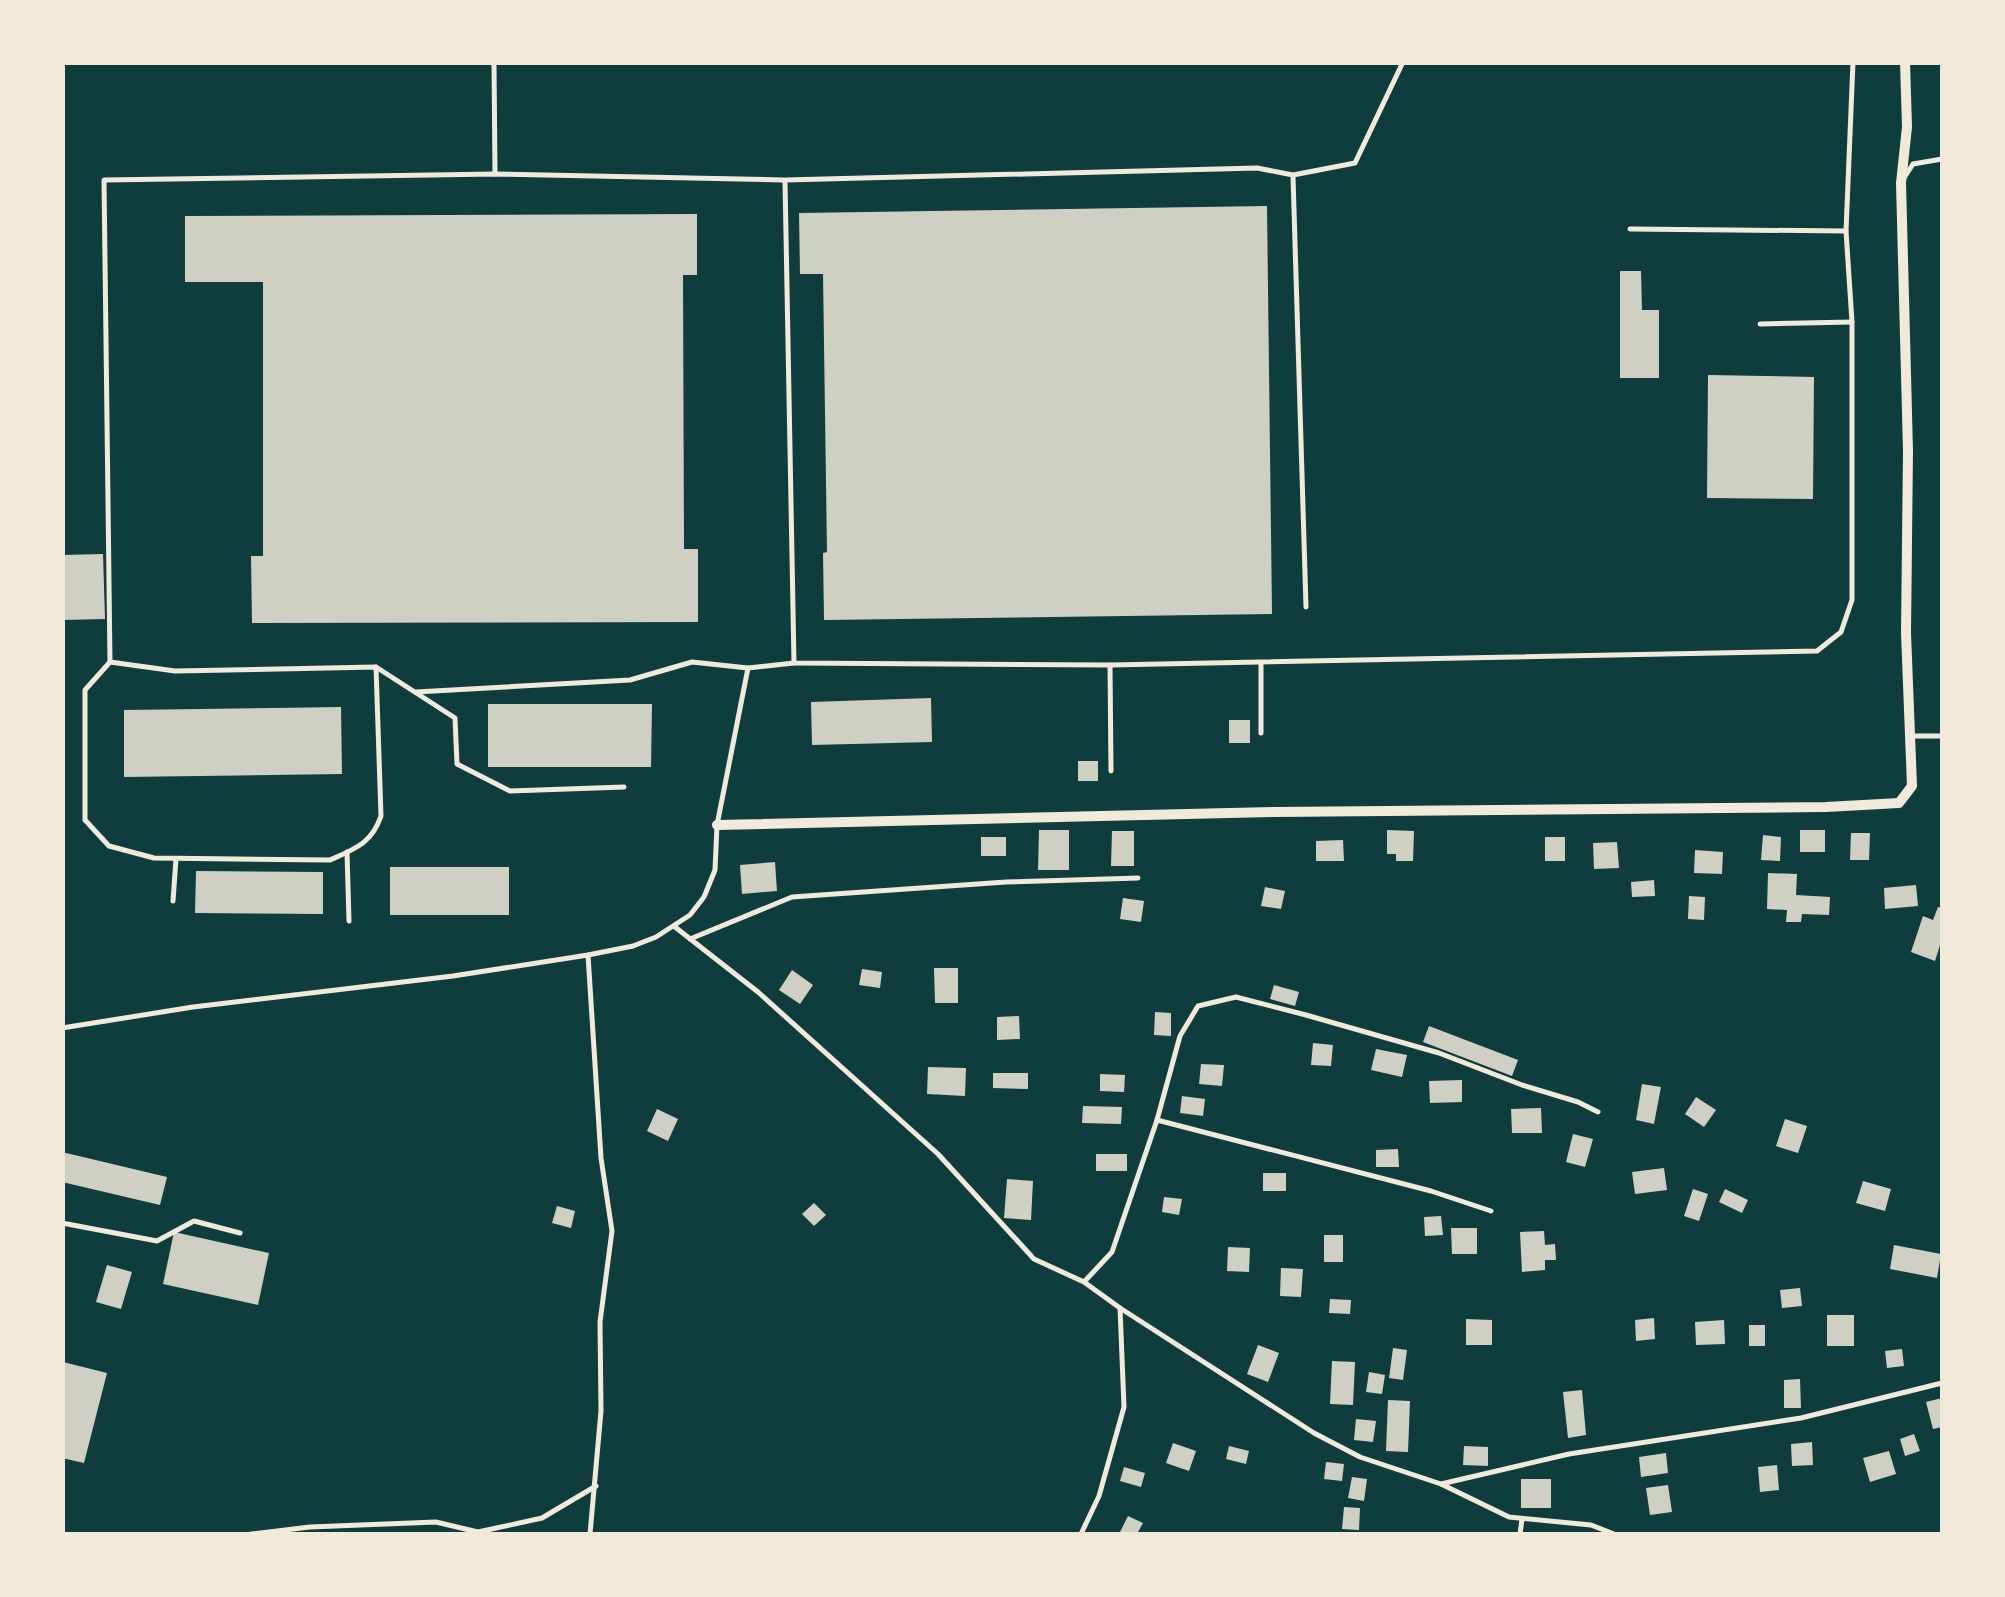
<svg xmlns="http://www.w3.org/2000/svg" width="2005" height="1597" viewBox="0 0 2005 1597" font-family="'Fira Sans Condensed',sans-serif">
<rect width="100%" height="100%" fill="#0f3d3e"/>
<g fill="#cfcfc3">
<polygon points="1267,206 1272,614 824,620 823,553 827,552 823,274 800,274 799,213"/>
<polygon points="697,214 697,275 683,275 684,549 698,549 698,622 252,623 251,556 263,556 263,282 185,282 185,216"/>
<polygon points="1620,271 1641,271 1642,310 1659,310 1659,378 1620,378"/>
<polygon points="1708,375 1814,377 1813,499 1707,498"/>
<polygon points="103,554 105,619 62,620 62,555"/>
<polygon points="931,698 932,742 812,745 811,702"/>
<polygon points="488,704 652,704 651,767 488,767"/>
<polygon points="341,707 342,774 124,777 124,710"/>
<rect x="1229" y="720" width="21" height="23"/>
<rect x="1078" y="761" width="20" height="20"/>
<polygon points="1039,830 1069,830 1069,870 1038,870"/>
<polygon points="1387,830 1414,831 1413,861 1396,861 1396,854 1387,854"/>
<rect x="1800" y="830" width="25" height="22"/>
<polygon points="1112,831 1134,831 1134,866 1111,866"/>
<polygon points="1851,833 1870,833 1869,860 1850,860"/>
<polygon points="1763,835 1781,837 1780,861 1761,860"/>
<rect x="981" y="837" width="25" height="19"/>
<rect x="1545" y="837" width="20" height="24"/>
<polygon points="1343,840 1344,861 1316,861 1316,841"/>
<polygon points="1617,842 1619,868 1594,869 1593,843"/>
<polygon points="1695,850 1723,852 1722,874 1694,873"/>
<polygon points="775,862 777,891 742,894 740,865"/>
<rect x="390" y="867" width="119" height="48"/>
<polygon points="196,871 323,872 323,914 195,913"/>
<polygon points="1768,873 1797,874 1796,895 1830,897 1829,915 1802,914 1801,922 1786,922 1787,910 1767,909"/>
<polygon points="1654,880 1655,896 1632,897 1631,882"/>
<polygon points="1916,885 1918,906 1885,909 1884,888"/>
<polygon points="1265,887 1285,891 1281,909 1261,906"/>
<polygon points="1689,896 1705,897 1704,920 1688,919"/>
<polygon points="1123,898 1144,901 1141,922 1120,919"/>
<polygon points="1938,907 1942,908 1942,939 1935,961 1911,952 1923,916 1933,920"/>
<polygon points="934,968 958,968 958,1003 935,1003"/>
<polygon points="862,969 882,972 880,988 859,985"/>
<polygon points="792,970 813,985 800,1004 779,990"/>
<polygon points="1274,985 1299,992 1295,1006 1270,999"/>
<polygon points="1155,1012 1171,1013 1171,1036 1154,1035"/>
<polygon points="1019,1016 1020,1039 997,1040 997,1017"/>
<polygon points="1429,1026 1518,1060 1512,1076 1423,1042"/>
<polygon points="1313,1043 1333,1045 1331,1066 1311,1065"/>
<polygon points="1376,1049 1407,1055 1402,1077 1371,1070"/>
<polygon points="1201,1064 1224,1065 1222,1086 1199,1084"/>
<polygon points="928,1067 966,1068 965,1096 927,1094"/>
<polygon points="993,1073 1028,1073 1028,1089 993,1088"/>
<polygon points="1100,1074 1125,1075 1124,1092 1100,1091"/>
<polygon points="1462,1080 1462,1102 1430,1103 1429,1081"/>
<polygon points="1642,1084 1661,1087 1654,1124 1636,1120"/>
<polygon points="1182,1096 1205,1099 1203,1116 1180,1113"/>
<polygon points="1696,1097 1716,1110 1704,1127 1685,1114"/>
<polygon points="1083,1106 1122,1107 1121,1124 1082,1123"/>
<polygon points="1541,1108 1542,1133 1512,1133 1511,1109"/>
<polygon points="657,1109 678,1119 668,1141 647,1131"/>
<polygon points="1785,1119 1807,1126 1798,1153 1776,1146"/>
<polygon points="1573,1134 1593,1139 1585,1167 1566,1162"/>
<polygon points="1398,1149 1399,1167 1376,1167 1376,1150"/>
<polygon points="62,1152 167,1177 160,1205 62,1182"/>
<rect x="1096" y="1154" width="31" height="17"/>
<polygon points="1664,1168 1667,1190 1635,1194 1632,1172"/>
<rect x="1263" y="1173" width="23" height="18"/>
<polygon points="1007,1179 1033,1181 1031,1220 1004,1218"/>
<polygon points="1863,1181 1891,1189 1885,1211 1856,1203"/>
<polygon points="1693,1189 1708,1194 1699,1221 1684,1216"/>
<polygon points="1725,1189 1748,1200 1742,1213 1719,1202"/>
<polygon points="1164,1197 1182,1199 1179,1215 1162,1212"/>
<polygon points="814,1203 826,1215 814,1226 802,1214"/>
<polygon points="557,1206 575,1211 571,1228 552,1223"/>
<polygon points="1441,1216 1443,1235 1425,1236 1424,1217"/>
<polygon points="1451,1228 1477,1228 1477,1254 1452,1254"/>
<polygon points="1544,1231 1545,1245 1555,1244 1556,1260 1545,1260 1545,1270 1522,1272 1520,1232"/>
<polygon points="174,1232 269,1253 258,1305 163,1284"/>
<rect x="1324" y="1235" width="19" height="27"/>
<polygon points="1894,1245 1941,1254 1937,1278 1890,1269"/>
<polygon points="1228,1247 1250,1248 1249,1272 1227,1271"/>
<polygon points="107,1265 132,1272 121,1309 96,1302"/>
<polygon points="1281,1268 1303,1269 1301,1297 1280,1296"/>
<polygon points="1800,1288 1802,1306 1782,1308 1780,1290"/>
<polygon points="1330,1299 1351,1300 1350,1314 1329,1313"/>
<rect x="1827" y="1315" width="27" height="31"/>
<polygon points="1654,1318 1655,1339 1636,1341 1635,1320"/>
<polygon points="1466,1319 1492,1320 1492,1345 1466,1345"/>
<polygon points="1724,1320 1725,1344 1696,1345 1695,1322"/>
<rect x="1749" y="1325" width="16" height="21"/>
<polygon points="1258,1345 1279,1353 1268,1382 1247,1374"/>
<polygon points="1393,1348 1407,1350 1403,1380 1389,1378"/>
<polygon points="1902,1349 1904,1366 1887,1368 1885,1351"/>
<polygon points="1332,1361 1355,1362 1353,1405 1330,1404"/>
<polygon points="63,1362 107,1373 84,1463 62,1458"/>
<polygon points="1369,1372 1385,1375 1382,1394 1366,1392"/>
<polygon points="1800,1379 1801,1408 1784,1408 1784,1380"/>
<polygon points="1582,1390 1586,1435 1568,1438 1563,1392"/>
<polygon points="1942,1398 1942,1427 1933,1429 1926,1402"/>
<polygon points="1388,1400 1410,1401 1408,1452 1386,1451"/>
<polygon points="1356,1419 1376,1421 1373,1442 1354,1440"/>
<polygon points="1914,1434 1920,1451 1905,1456 1900,1439"/>
<polygon points="1812,1442 1813,1465 1792,1466 1791,1444"/>
<polygon points="1173,1443 1196,1451 1189,1471 1166,1463"/>
<polygon points="1229,1446 1249,1451 1246,1464 1226,1459"/>
<polygon points="1464,1446 1488,1447 1488,1466 1463,1465"/>
<polygon points="1889,1451 1896,1474 1870,1482 1863,1458"/>
<polygon points="1666,1453 1668,1473 1641,1477 1639,1457"/>
<polygon points="1326,1462 1344,1464 1342,1481 1324,1479"/>
<polygon points="1777,1465 1779,1490 1760,1492 1758,1467"/>
<polygon points="1124,1467 1145,1473 1141,1487 1120,1481"/>
<polygon points="1352,1477 1367,1479 1364,1501 1348,1498"/>
<rect x="1521" y="1479" width="30" height="29"/>
<polygon points="1668,1485 1672,1512 1650,1515 1646,1488"/>
<polygon points="1344,1507 1360,1508 1359,1530 1342,1529"/>
<polygon points="1128,1516 1143,1523 1137,1534 1120,1532"/>
</g>
<g fill="none" stroke-linecap="round" stroke-linejoin="round">
<g stroke="#f1e9da" stroke-width="5">
<polyline points="494,62 495,174"/>
<polyline points="1293,176 1306,607"/>
<polyline points="1904,178 1913,164 1942,159"/>
<polyline points="785,181 794,663 1110,665 1817,651 1841,632 1852,600 1852,322 1846,231 1853,62"/>
<polyline points="1630,229 1846,231"/>
<polyline points="1760,324 1852,322"/>
<polyline points="110,662 175,671 376,667 455,718 457,764 510,791 624,787"/>
<polyline points="1261,663 1261,733"/>
<polyline points="1110,665 1111,771"/>
<path d="M376 667 381 816C372 843 355 849 330 860L154 858 109 846 85 820V690L110 662 104 180 495 174 785 180 1257 168 1293 175 1355 163 1403 62"/>
<polyline points="416,692 630,680 692,662 748,668 794,663"/>
<polyline points="1911,736 1942,736"/>
<polyline points="347,852 349,921"/>
<polyline points="173,901 176,859"/>
<polyline points="675,927 758,992 938,1154 1034,1259 1084,1282 1120,1308 1124,1407 1099,1496 1081,1534"/>
<polyline points="690,939 792,897 1006,882 1138,878"/>
<polyline points="588,955 601,1158 612,1231 600,1322 601,1411 590,1534"/>
<polyline points="62,1028 193,1007 453,976 588,955 633,946 656,937 690,915 704,897 715,870 717,825 748,668"/>
<polyline points="1157,1120 1180,1036 1198,1006 1236,997 1306,1015 1439,1053 1522,1085 1578,1102 1598,1112"/>
<polyline points="62,1223 157,1241 194,1221 240,1233"/>
<polyline points="1084,1282 1112,1252 1157,1120 1431,1191 1491,1211"/>
<polyline points="1120,1308 1314,1433 1360,1457 1441,1484 1509,1517 1591,1525 1614,1534"/>
<polyline points="1441,1484 1569,1454 1801,1418 1942,1383"/>
<polyline points="251,1534 310,1527 436,1522 478,1532 542,1518 596,1486"/>
<polyline points="1520,1534 1522,1519"/>
</g>
<polyline stroke="#f1e9da" stroke-width="10" points="717,825 1274,812 1826,807 1899,803 1912,786 1906,633 1908,451 1901,183 1907,127 1905,62"/>
</g>
<rect width="2005" height="1597" fill="none" stroke="#f1e9da" stroke-width="130"/>
</svg>
